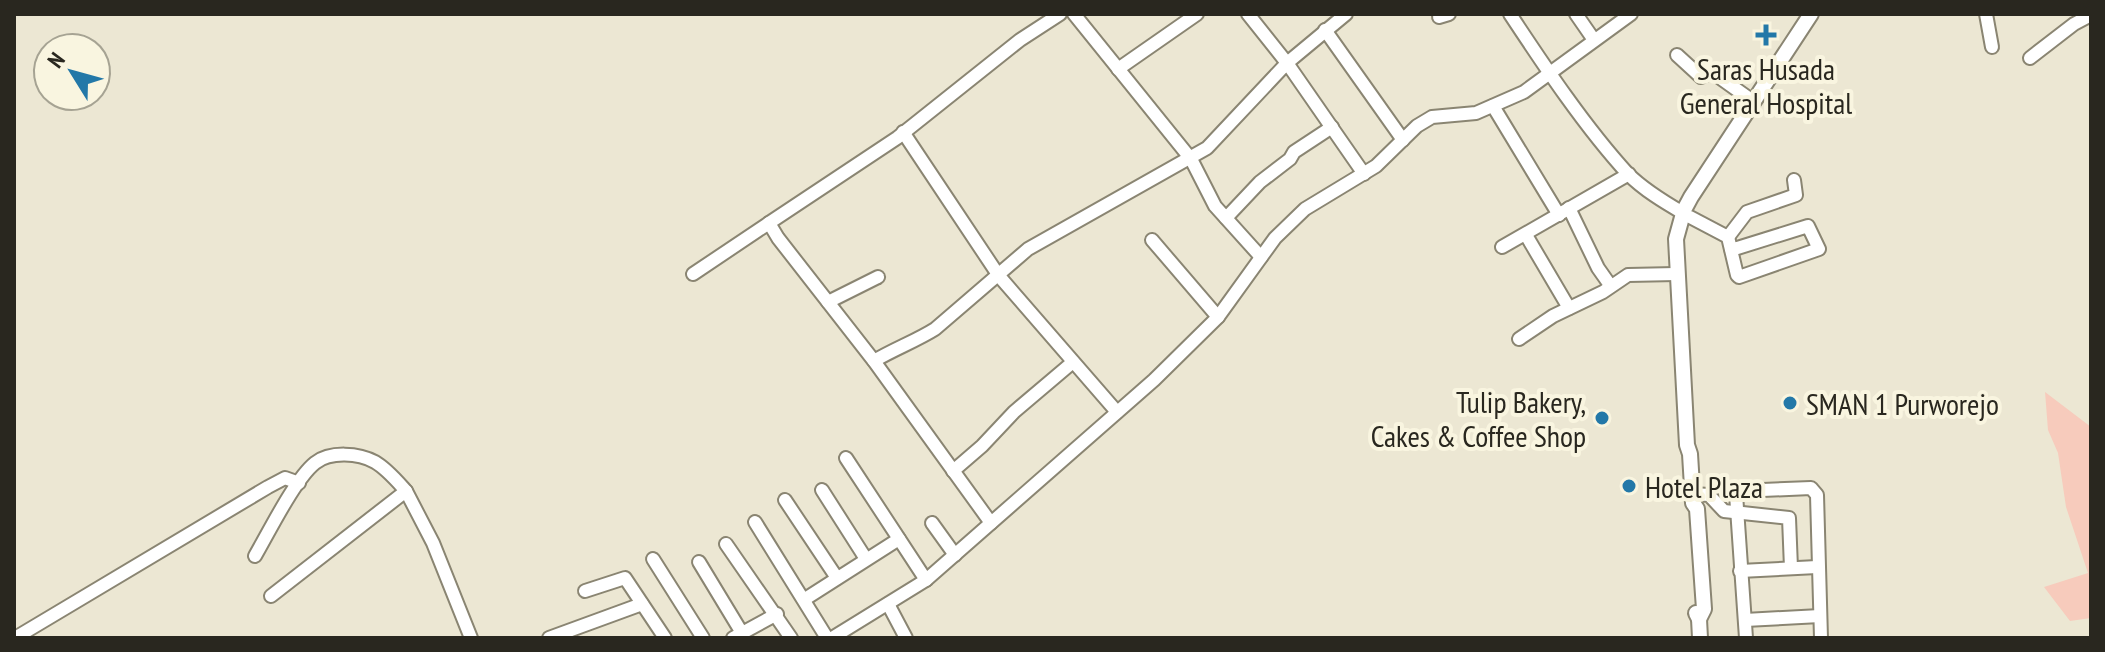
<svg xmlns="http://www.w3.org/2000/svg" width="2105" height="652" viewBox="0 0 2105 652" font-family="'PT Sans Narrow',sans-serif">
<rect width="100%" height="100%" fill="#ece7d3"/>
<polygon fill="#f7cbbc" points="2045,392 2091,427 2091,618 2070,621 2044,587 2088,573 2066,507 2058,453 2048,430"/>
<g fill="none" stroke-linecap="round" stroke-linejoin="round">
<defs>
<g id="minor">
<polyline points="1074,14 1191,159 1215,206 1261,257"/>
<polyline points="1248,14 1287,63 1364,174"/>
<path d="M1510 14C1545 67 1585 127 1628 174 1644 190 1664 202 1683 213"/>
<polyline points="1576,14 1594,40"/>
<polyline points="1986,14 1992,47"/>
<polyline points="1439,17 1449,14"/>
<polyline points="1325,30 1403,140"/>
<polyline points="1677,55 1701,77 1712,72 1754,102"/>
<polyline points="2030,58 2074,24 2091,15"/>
<polyline points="1118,69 1197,14"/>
<polyline points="1493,106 1559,215"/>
<polyline points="903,132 999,276 1117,412"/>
<polyline points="1569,208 1598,268 1610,285"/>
<polyline points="1690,217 1728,237 1737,275 1739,277 1819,249 1808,226 1731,250"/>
<polyline points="1226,218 1260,182 1290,159 1294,152 1332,127"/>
<polyline points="1526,235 1569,308"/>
<polyline points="1728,237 1747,212 1796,195 1794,180"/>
<polyline points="1152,240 1218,317"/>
<polyline points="1502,247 1629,174"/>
<polyline points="693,274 769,223"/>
<polyline points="828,302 878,277"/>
<polyline points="1519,339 1553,316 1603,292 1628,275 1676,274"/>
<path d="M874 361C894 349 916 341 935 329L1028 249 1207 148 1287 63 1346 14"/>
<polyline points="846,458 926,580"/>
<polyline points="953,471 982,446 1014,412 1073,362"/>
<polyline points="822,490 866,559"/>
<polyline points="1693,494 1709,495 1724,511 1789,518 1791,568"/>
<polyline points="785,500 837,578"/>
<polyline points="755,522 827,638"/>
<polyline points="932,523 955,555"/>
<polyline points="991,523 874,361 778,238 769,223 897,138 1020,40 1060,14"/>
<polyline points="726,544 791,638"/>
<path d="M255 556C269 532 295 479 315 463 330 451 359 453 375 462 387 469 397 481 406 491"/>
<polyline points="653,559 703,638"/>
<polyline points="699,562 742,633"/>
<polyline points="1740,571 1817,567"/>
<polyline points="585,591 625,578 665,638"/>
<polyline points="271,596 406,491 433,543 471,638"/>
<polyline points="805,599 899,539"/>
<polyline points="888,604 906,638"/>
<polyline points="1745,620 1820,616"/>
<polyline points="15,638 268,487 285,478 299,483"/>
<polyline points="549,638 642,604"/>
<polyline points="733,638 777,614"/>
<polyline points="832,638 926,580 1154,380 1218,317 1275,238 1305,209 1376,166 1417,126 1432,117 1476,113 1524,92 1631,14"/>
<polyline points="1746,638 1736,494 1739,491 1811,488 1817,495 1821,638"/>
</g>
<g id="major">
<polyline points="1696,613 1699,619 1700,638"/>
<polyline points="1699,619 1704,609 1697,509 1693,503 1690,454 1687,445 1676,239 1684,210 1691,197 1811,14"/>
</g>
</defs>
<use href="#minor" stroke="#8a8572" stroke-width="16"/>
<use href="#major" stroke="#8a8572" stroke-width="18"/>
<use href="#minor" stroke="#fff" stroke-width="12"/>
<use href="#major" stroke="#fff" stroke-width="14"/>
</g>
<g fill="#2378a8" stroke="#f9f5e0" stroke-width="3">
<path d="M1762 23h8v8h8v8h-8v8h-8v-8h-8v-8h8z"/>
<circle cx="1790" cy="403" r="8"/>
<circle cx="1602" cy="418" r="8"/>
<circle cx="1629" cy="486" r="8"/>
</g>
<g text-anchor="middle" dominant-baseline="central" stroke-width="8" stroke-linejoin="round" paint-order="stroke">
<g font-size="30" fill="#29271f" stroke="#f9f5e0" text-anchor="start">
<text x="1766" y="68" text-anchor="middle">Saras Husada<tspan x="1766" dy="34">General Hospital</tspan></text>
<text x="1586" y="401" text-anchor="end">Tulip Bakery,<tspan x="1586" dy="34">Cakes &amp; Coffee Shop</tspan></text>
<text x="1806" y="403">SMAN 1 Purworejo</text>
<text x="1645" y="486">Hotel Plaza</text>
</g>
</g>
<rect width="2105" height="652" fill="none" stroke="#29271f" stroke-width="32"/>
<g transform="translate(72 72) rotate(307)"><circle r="38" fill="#f9f5e0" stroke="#a6a393" stroke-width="2"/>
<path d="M0-6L14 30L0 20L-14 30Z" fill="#2378a8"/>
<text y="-12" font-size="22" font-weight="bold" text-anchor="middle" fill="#29271f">N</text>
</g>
</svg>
